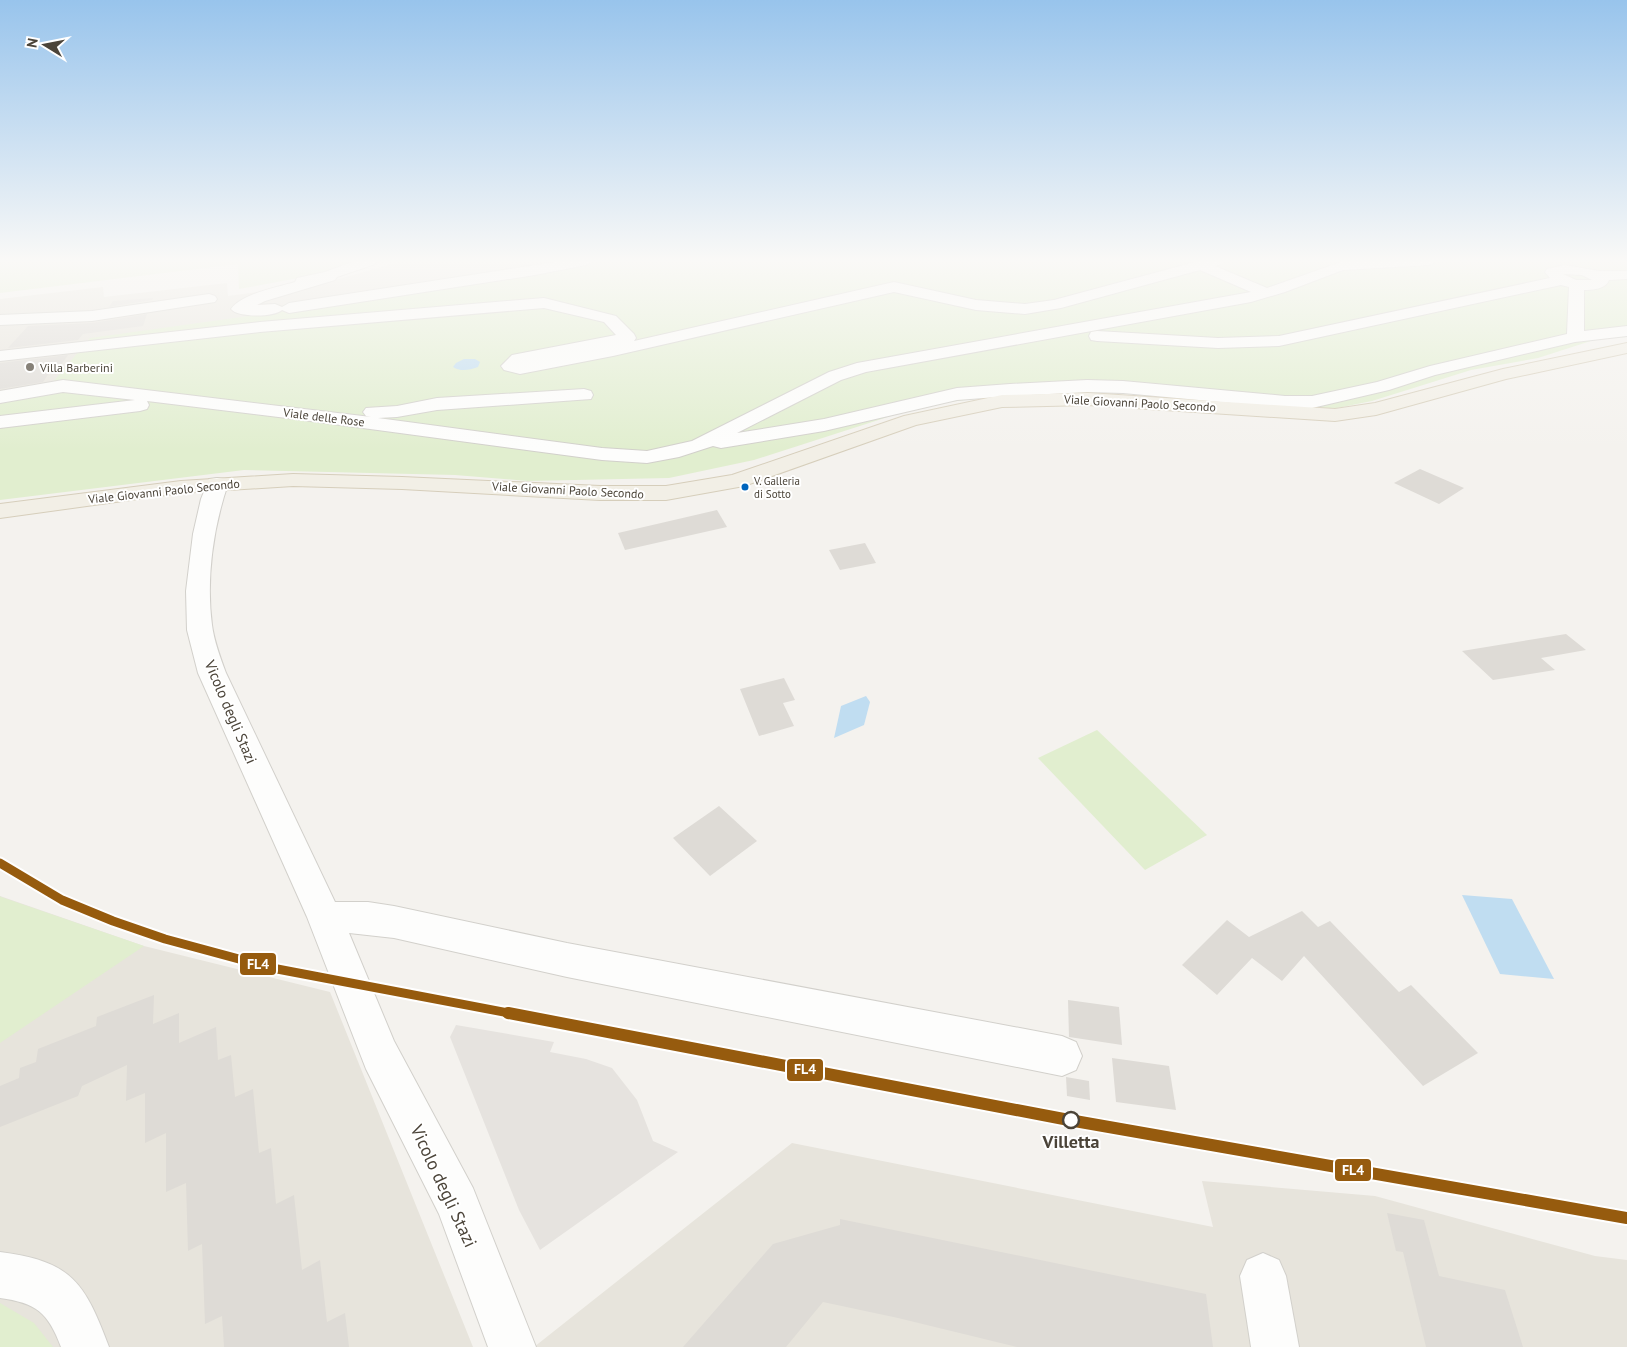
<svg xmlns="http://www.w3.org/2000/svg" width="1627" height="1347" viewBox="0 0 1627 1347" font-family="'PT Sans',sans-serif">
<rect width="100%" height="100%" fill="#f4f2ee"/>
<g fill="#e7e4dc">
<polygon points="402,261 592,261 458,287 42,395 0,400 0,299 103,287 104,297 227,283 228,296 325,283"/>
<polygon points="0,896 144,946 330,992 473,1347 0,1347"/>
<polygon points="792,1143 1213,1227 1202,1181 1375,1196 1595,1256 1627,1260 1627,1347 534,1347"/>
</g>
<g fill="#e1eecf">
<polygon points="0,261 364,261 337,271 239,289 238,264 0,293"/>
<polygon points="592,261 1627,261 1627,337 1597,339 1538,358 1471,370 1372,401 1327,410 1122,390 982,398 925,405 754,460 669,478 528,481 455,475 244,470 0,500 0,400 42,395 90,338 458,287"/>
<polygon points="1097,730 1207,835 1145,870 1038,758"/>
<polygon points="0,896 1,897 144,946 0,1043"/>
<polygon points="0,1303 34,1323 53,1347 0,1347"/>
</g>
<polygon fill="#e6e3df" points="456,1025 554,1042 550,1052 586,1059 612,1068 637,1100 653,1141 678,1152 540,1250 519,1210 450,1037"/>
<g fill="#c0ddf1">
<path d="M464 359H475L480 362 478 367C469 370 461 372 453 367L456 363Z"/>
<polygon points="866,696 870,702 864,725 834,738 841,706"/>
<polygon points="1462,895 1512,899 1554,979 1500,974"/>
</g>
<g fill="#dedbd6">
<polygon points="153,298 152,300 109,307 113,301"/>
<polygon points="147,314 143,326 83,334 78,340 8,348 28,326 92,323"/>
<polygon points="68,355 56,372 49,373 43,382 0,389 0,363"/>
<polygon points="1420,469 1464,488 1439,504 1394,483"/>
<polygon points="717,510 727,527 625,550 618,533"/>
<polygon points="865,543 876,563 840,570 829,550"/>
<polygon points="1566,634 1586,650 1541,658 1555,670 1493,680 1462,651"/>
<polygon points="784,678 795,700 783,703 794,726 759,736 740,689"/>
<polygon points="719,806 757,841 710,876 673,838"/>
<polygon points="1302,911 1318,927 1330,921 1399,992 1411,985 1478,1053 1423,1086 1304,956 1282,981 1252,958 1217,995 1182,965 1227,920 1249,937"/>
<polygon points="154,995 153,1024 179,1013 179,1043 216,1027 218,1060 231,1055 235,1097 253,1089 259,1153 271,1148 276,1204 294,1195 302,1270 320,1260 327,1322 345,1313 349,1347 224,1347 222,1316 205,1324 202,1244 188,1251 186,1183 166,1192 166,1133 145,1143 145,1093 126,1101 127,1065 82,1086 78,1096 0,1127 0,1086 19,1078 20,1068 36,1062 38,1049 96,1026 97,1017"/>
<polygon points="1068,1000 1119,1007 1122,1045 1069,1037"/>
<polygon points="1112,1058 1169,1066 1176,1110 1116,1102"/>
<polygon points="1066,1077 1089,1081 1090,1100 1067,1096"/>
<polygon points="1387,1213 1424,1220 1439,1276 1505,1290 1523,1347 1426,1347 1403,1252 1396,1251"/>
<polygon points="840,1219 1206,1294 1213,1347 1017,1347 898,1318 823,1302 786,1347 683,1347 773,1244 840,1225"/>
</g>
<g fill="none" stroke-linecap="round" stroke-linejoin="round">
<defs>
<g id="minor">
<path d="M355 261H377L375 264 337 277 335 280 265 301 257 305 275 304 282 307 289 303 562 261H593L586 265 535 275 289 313 282 310C275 317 238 318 231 309 241 294 278 287 295 282L297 278 325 272Z"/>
<path d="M1199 261H1224L1222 264 1215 266 1267 288 1341 262 1437 261 1430 265 1343 270 1285 292 1251 302 866 372 841 380 737 433 824 419 957 388 1010 384 1087 380 1123 381 1285 396H1312L1377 382 1430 366 1567 334 1569 287 1561 285 1279 346 1218 348 1097 341 1091 340 1089 336 1091 332 1097 331 1218 338 1279 336 1550 278 1545 272 1547 269 1565 265 1599 271H1627V279L1609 280C1606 289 1593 290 1584 290V331L1627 326V336L1575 342 1435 375 1389 390 1312 408H1285L1123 393 1087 392 1010 396 957 400 824 431 721 448 713 446 679 457 647 463 602 460 303 420 147 401 149 405 147 409 140 411 0 428V416L135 400 63 392 0 403V391L63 380 371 417 366 416 363 412 366 408 397 406 437 398 584 389 591 391 593 395 591 399 437 410 397 417 378 418 602 448 647 451 692 441 829 372 857 363 1251 292 1200 270 1061 308 1025 314 976 310 894 292 613 356 520 374 504 370 501 366 512 355 616 335 604 322 544 308 260 332 0 361V351L260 322 544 298 616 316 634 334 636 338 634 341 894 282 976 300 1025 304 1054 300ZM1563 274 1582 275 1592 280H1576Z"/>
<polygon points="209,294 215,296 217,299 215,302 92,321 0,325 0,315 92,311"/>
<path d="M217 478 225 479 228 484C213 528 206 579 212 625 214 641 220 657 226 673L335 902H368L394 906 567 943 1062 1036 1076 1042 1082 1056 1076 1070 1062 1076 567 977 394 938 349 933 394 1041 473 1188 536 1347H488L439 1214 366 1069 307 917 198 673 187 630 186 591 193 534 201 499 209 479Z"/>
<path d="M0 1252C72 1261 85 1283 109 1347H61C48 1312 36 1303 0 1298Z"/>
<polygon points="1263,1253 1279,1260 1286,1276 1299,1347 1251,1347 1240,1276 1247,1260"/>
</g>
<polygon id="major" points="1627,343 1627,353 1506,379 1376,415 1335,421 1088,405 1002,407 916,425 744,486 666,500 600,500 402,489 293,486 181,493 0,518 0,504 181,481 293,474 402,477 600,486 666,486 732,475 904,416 1002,395 1088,393 1335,409 1375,403 1503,369"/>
</defs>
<use href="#minor" stroke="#d2d0cb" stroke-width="2"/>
<use href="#major" stroke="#d6cebb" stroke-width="2"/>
<use href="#minor" fill="#fdfdfc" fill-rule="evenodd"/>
<use href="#major" fill="#f2efe6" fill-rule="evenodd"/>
<defs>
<polyline id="rail-1-far1" points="0,863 62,900 113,921 165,939 272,968 514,1014"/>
<polyline id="rail-1" points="508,1013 1069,1120 1627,1218"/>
</defs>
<use href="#rail-1-far1" stroke="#fff" stroke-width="13"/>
<use href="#rail-1" stroke="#fff" stroke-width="16"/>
<use href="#rail-1-far1" stroke="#965b0e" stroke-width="9"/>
<use href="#rail-1" stroke="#965b0e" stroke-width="12"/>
</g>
<linearGradient id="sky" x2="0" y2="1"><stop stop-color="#98c4ec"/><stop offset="0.58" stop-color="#faf9f7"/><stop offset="1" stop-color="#faf9f7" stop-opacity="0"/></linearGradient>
<rect width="1627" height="450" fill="url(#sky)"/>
<circle fill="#868178" stroke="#fff" stroke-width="2" cx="30" cy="367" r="5"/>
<circle fill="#0065bd" stroke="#fff" stroke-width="2" cx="745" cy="487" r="4.5"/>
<circle fill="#fff" stroke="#4b4439" stroke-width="2.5" cx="1071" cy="1120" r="8"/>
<g text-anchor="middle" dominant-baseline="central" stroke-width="4" stroke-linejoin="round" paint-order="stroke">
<g font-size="11" fill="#4b4439" stroke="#fff" text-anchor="start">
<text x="754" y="481">V. Galleria<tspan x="754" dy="13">di Sotto</tspan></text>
</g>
<g font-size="12" fill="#4b4439" stroke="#fff" text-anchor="start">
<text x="40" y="367">Villa Barberini</text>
</g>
<g font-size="12" fill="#4b4439" stroke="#fff">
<text transform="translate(1140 403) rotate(3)">Viale Giovanni Paolo Secondo</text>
<text transform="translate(324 417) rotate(7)">Viale delle Rose</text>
<text transform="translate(568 490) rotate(3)">Viale Giovanni Paolo Secondo</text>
<text transform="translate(164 491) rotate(-6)">Viale Giovanni Paolo Secondo</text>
</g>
<g font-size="15" fill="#4b4439" stroke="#fff">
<text transform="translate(231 712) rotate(67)">Vicolo degli Stazi</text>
</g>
<g font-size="18" font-weight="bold" fill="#4b4439" stroke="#fff">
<text x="1071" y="1141">Villetta</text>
</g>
<g font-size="18" fill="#4b4439" stroke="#fff">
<text transform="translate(444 1186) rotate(65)">Vicolo degli Stazi</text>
</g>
</g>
<g stroke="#fff" stroke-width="2">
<rect x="239" y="952" width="38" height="24" rx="5" fill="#965b0e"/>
<rect x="786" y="1058" width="38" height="24" rx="5" fill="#965b0e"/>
<rect x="1334" y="1158" width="38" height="24" rx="5" fill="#965b0e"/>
</g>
<g font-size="14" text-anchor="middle" font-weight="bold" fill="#fff">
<text x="258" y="969">FL4</text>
<text x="805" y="1074">FL4</text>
<text x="1353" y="1175">FL4</text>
</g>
<g transform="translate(45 45) rotate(280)" stroke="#ffffff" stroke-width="4" paint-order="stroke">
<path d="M0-4L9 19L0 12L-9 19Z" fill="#4b4439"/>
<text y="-8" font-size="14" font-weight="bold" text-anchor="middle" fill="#4b4439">N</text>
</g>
</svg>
